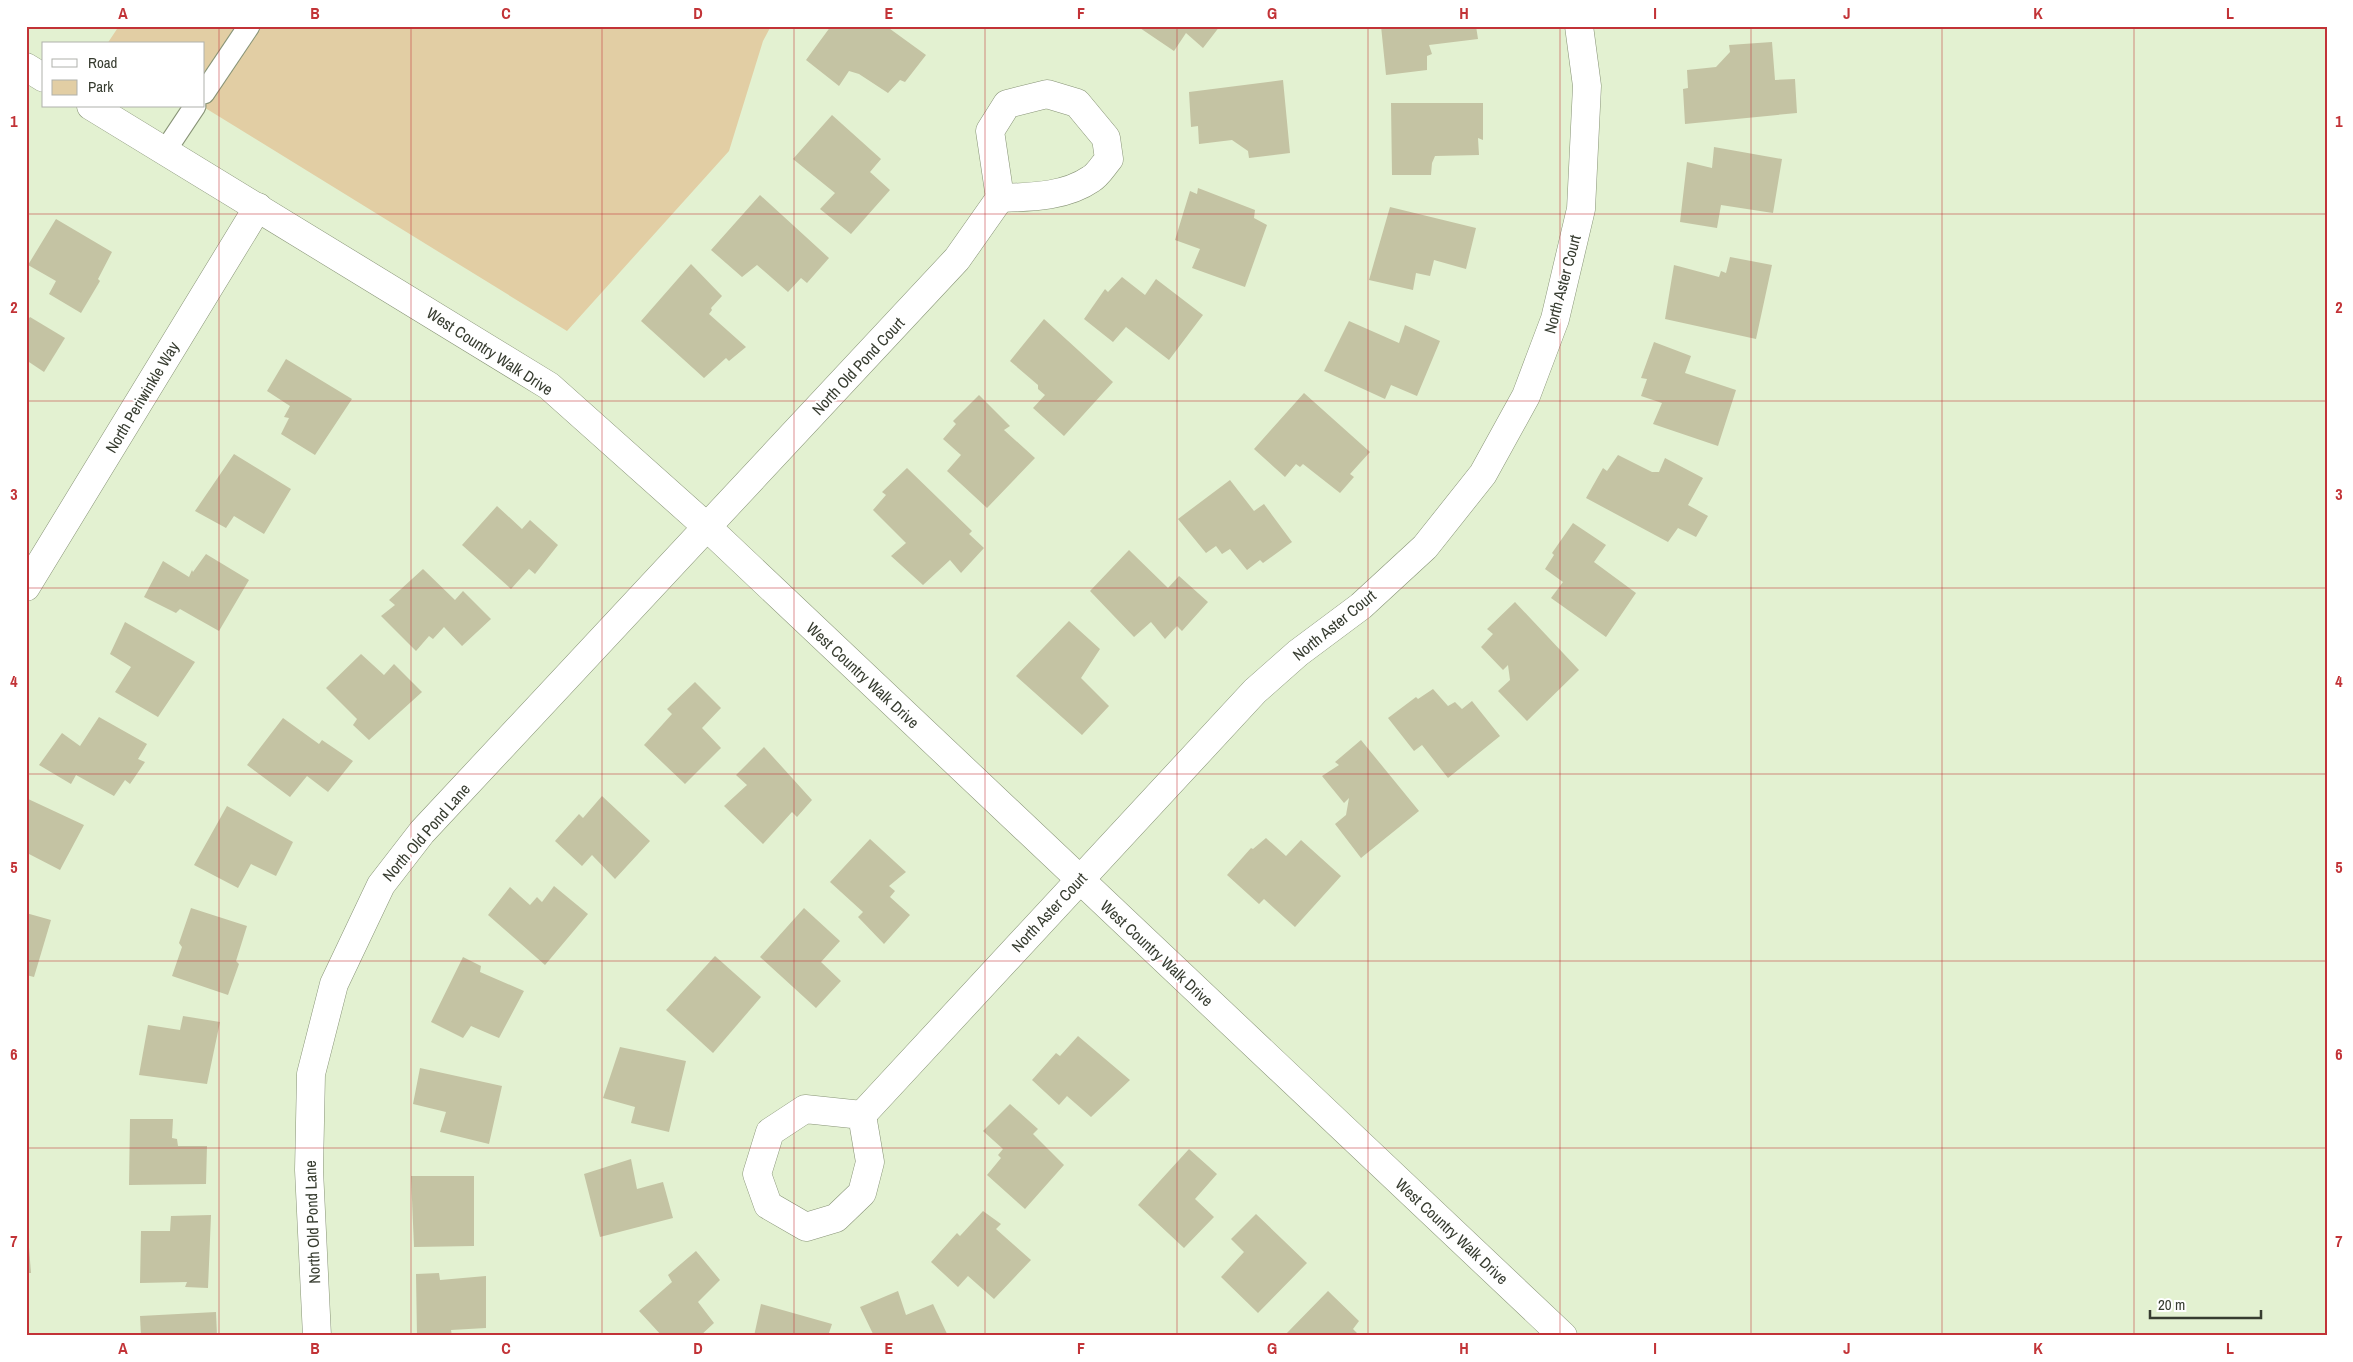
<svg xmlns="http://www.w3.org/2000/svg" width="2353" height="1362" viewBox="0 0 2353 1362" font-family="'Archivo Narrow',sans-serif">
<rect width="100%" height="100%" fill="#e3f1d1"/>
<polygon fill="#e2cea4" points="119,26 771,26 763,41 729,151 567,331 202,106 204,106 204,44 107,44"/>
<g fill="#c4c3a3">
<polygon points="831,26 886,26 926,55 905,82 900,80 888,93 859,74 849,71 839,86 806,60"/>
<polygon points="1137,26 1220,26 1203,48 1186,33 1174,51"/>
<polygon points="1381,26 1476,26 1478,39 1429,45 1432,54 1427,56 1427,70 1386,75"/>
<polygon points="1772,42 1775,80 1795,79 1797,113 1685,124 1683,89 1688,88 1687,70 1716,67 1730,52 1729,45"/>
<polygon points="1283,80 1290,153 1249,158 1248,151 1232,140 1199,144 1198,126 1191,127 1189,92"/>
<polygon points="1391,103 1483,103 1483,140 1478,138 1479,155 1435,156 1432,163 1431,175 1392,175"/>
<polygon points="832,115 881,159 870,172 890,190 851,234 820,209 835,193 793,159"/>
<polygon points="1714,147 1782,159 1773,213 1721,205 1717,228 1680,222 1687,162 1712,168"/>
<polygon points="1198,188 1255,210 1254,218 1267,225 1245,287 1192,268 1200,249 1175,240 1190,191 1197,194"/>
<polygon points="760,195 829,258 807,283 801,278 788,292 757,265 742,277 711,250"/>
<polygon points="1390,207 1476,228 1466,269 1434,260 1430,276 1416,273 1413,290 1369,280"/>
<polygon points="56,219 112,252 98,279 100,281 81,313 49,294 56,281 28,265"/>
<polygon points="1730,257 1772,265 1756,339 1665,319 1674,265 1719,277 1721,271 1726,273"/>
<polygon points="691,264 722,296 711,308 712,310 709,314 746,347 729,361 726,358 704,378 641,321"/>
<polygon points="1122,277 1145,295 1156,279 1203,315 1169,360 1126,327 1113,342 1084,319 1105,289 1108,292"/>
<polygon points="30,317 65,338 44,372 26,360 26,322"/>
<polygon points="1044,319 1113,382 1064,436 1033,408 1045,395 1038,389 1038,385 1010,361"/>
<polygon points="1349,321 1399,343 1405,325 1440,341 1417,396 1391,385 1385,399 1324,371"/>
<polygon points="1654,342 1691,356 1685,373 1736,390 1718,446 1653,424 1662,403 1641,396 1647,379 1641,378"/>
<polygon points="286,359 352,399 315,455 281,434 289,418 284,417 290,406 267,391"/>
<polygon points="1304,393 1370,452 1350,474 1354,477 1340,493 1303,464 1300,467 1296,464 1285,477 1254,449"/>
<polygon points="979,395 1010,426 1004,430 1035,458 987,508 947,471 961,455 943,439 956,424 953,421"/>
<polygon points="234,454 291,489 264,534 234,516 226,528 195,511"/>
<polygon points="1618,455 1652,472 1659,472 1665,458 1703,478 1688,505 1708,516 1696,537 1678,528 1668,542 1586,498 1603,468 1607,471"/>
<polygon points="907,468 972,531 969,534 984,548 961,573 950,560 923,585 891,556 906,543 873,510 886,495 882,492"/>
<polygon points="1230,480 1254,511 1264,504 1292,542 1263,563 1260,560 1247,570 1230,549 1222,554 1216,546 1206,553 1178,519"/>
<polygon points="497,506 522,529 530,520 558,545 535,574 529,569 511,589 462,545"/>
<polygon points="1573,523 1606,545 1594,562 1636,593 1606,637 1551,598 1563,582 1545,569 1554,555 1552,553"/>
<polygon points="1129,550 1168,588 1179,576 1208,602 1182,631 1177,626 1165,639 1151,622 1134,637 1090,591"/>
<polygon points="206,554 249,580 219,631 180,609 176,613 144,597 163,561 189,577 192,570 193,572"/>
<polygon points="423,569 455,600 463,591 491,619 462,646 444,627 433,639 429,636 416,651 381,616 395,605 389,600"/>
<polygon points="1515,602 1579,670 1527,721 1498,691 1510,680 1508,665 1503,670 1481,647 1493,634 1487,629"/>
<polygon points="1069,621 1100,649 1081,678 1109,706 1082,735 1016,676"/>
<polygon points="125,622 195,662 158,717 115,692 131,667 110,654"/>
<polygon points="361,654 384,675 394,664 422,692 369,740 353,725 357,719 326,688"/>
<polygon points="695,682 721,708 702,728 721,748 685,784 644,745 672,714 667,709"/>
<polygon points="1433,689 1448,706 1455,702 1462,709 1472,701 1500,736 1448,778 1422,745 1414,751 1388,718 1416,697 1418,699"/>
<polygon points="99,717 147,744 138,759 145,762 130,784 125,780 114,796 76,775 71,784 39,765 62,733 80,746"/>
<polygon points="283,718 319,744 322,740 353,761 328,792 307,776 290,797 247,765"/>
<polygon points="1361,740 1419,811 1361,858 1335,824 1346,815 1349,798 1344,803 1322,776 1339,765 1335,762"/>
<polygon points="764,747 812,800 797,817 792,812 763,844 724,806 747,785 736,775"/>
<polygon points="602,796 650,841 615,879 592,855 582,866 555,841 579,814 583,818"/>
<polygon points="26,798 84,825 60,870 29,854 26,859"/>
<polygon points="227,806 293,842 276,876 251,864 238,888 194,865"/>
<polygon points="1266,838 1286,856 1301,840 1341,876 1295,927 1264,899 1259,904 1227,875 1251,848 1253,849"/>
<polygon points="870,839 906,872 889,886 895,891 890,897 910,915 884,944 858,917 863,912 830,882"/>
<polygon points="554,886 588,914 545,965 488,915 510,887 530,905 537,897 542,902"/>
<polygon points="191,908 247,926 236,961 239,964 228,995 172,976 182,947 179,943"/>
<polygon points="804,908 840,941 821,962 841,981 816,1008 760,957"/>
<polygon points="26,913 51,920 34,977 26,975"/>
<polygon points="715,956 761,997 713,1053 666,1010"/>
<polygon points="463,957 481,966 480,972 524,991 499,1038 471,1026 463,1038 431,1022"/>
<polygon points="183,1016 220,1022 207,1084 139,1075 148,1025 180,1030"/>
<polygon points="1078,1036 1130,1080 1091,1117 1067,1096 1059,1105 1032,1080 1056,1053 1060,1056"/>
<polygon points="620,1047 686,1061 669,1132 631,1123 635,1107 603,1098"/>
<polygon points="420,1068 502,1086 489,1144 440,1132 446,1112 413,1104"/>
<polygon points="1010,1104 1038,1129 1033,1134 1064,1165 1025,1209 987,1175 1001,1158 998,1155 1003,1149 983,1131"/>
<polygon points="130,1119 173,1119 172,1138 177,1139 178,1146 207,1146 206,1184 129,1185"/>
<polygon points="1189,1149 1217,1174 1195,1199 1214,1217 1184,1248 1138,1205"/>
<polygon points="631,1159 637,1189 663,1182 673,1218 600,1237 584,1174"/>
<polygon points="411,1176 474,1176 474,1246 414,1247"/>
<polygon points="983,1211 1001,1224 996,1229 1031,1260 994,1299 968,1276 958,1287 931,1262 957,1233 960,1236"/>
<polygon points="1256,1214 1307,1263 1258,1313 1221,1277 1244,1252 1231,1239"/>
<polygon points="211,1215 208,1288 185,1287 187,1282 140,1283 141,1231 170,1231 171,1216"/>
<polygon points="26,1235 28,1235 31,1273 26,1273"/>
<polygon points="696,1251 720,1280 698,1302 714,1323 700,1336 662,1336 639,1311 672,1282 668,1275"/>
<polygon points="439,1273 440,1280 486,1276 486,1328 451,1330 452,1336 417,1336 416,1274"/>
<polygon points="898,1291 906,1315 933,1304 948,1336 874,1336 860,1307"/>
<polygon points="1328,1291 1359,1321 1353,1329 1360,1336 1284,1336"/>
<polygon points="761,1304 832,1324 828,1336 754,1336"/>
<polygon points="216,1312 217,1336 141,1336 140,1316"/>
</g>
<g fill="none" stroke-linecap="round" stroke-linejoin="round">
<defs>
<g id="service">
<polyline points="204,93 249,26"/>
<polyline points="165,151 195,106"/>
</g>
<g id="minor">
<path d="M1047 94 1077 103 1106 138 1109 159C1103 166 1098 175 1091 179 1065 197 1030 197 1000 198L990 131 1007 104Z"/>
<polyline points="26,587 258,207"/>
<polygon points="805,1109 862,1115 870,1162 862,1193 836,1218 806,1227 768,1205 757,1174 770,1132"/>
<polyline points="862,1115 1255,691 1298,653 1361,606 1425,547 1483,474 1526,396 1555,319 1581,209 1587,86 1579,26"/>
<polyline points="317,1336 309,1170 311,1074 334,984 381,885 422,832 957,259 1000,198"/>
</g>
<g id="tertiary">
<polyline points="26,67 44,78"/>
<polyline points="91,106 549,386 707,527 1563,1336"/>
</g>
</defs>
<use href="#service" stroke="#879376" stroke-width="23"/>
<use href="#minor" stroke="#879376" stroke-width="29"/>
<use href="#tertiary" stroke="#879376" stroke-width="29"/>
<use href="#service" stroke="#fff" stroke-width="21"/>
<use href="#minor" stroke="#fff" stroke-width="28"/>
<use href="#tertiary" stroke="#fff" stroke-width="28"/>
</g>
<path fill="none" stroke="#c23337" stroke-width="1" stroke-opacity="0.55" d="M219 26V1336M411 26V1336M602 26V1336M794 26V1336M985 26V1336M1177 26V1336M1368 26V1336M1560 26V1336M1751 26V1336M1942 26V1336M2134 26V1336M26 214H2327M26 401H2327M26 588H2327M26 774H2327M26 961H2327M26 1148H2327"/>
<g text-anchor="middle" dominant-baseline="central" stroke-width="4" stroke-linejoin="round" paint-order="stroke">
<g font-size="16" fill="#373c30" stroke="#fff">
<text transform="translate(1562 284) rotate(-75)">North Aster Court</text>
<text transform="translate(490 351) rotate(33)">West Country Walk Drive</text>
<text transform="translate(858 366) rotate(-47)">North Old Pond Court</text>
<text transform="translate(142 397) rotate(-59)">North Periwinkle Way</text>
<text transform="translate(1334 625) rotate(-39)">North Aster Court</text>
<text transform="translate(863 675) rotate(43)">West Country Walk Drive</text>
<text transform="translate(426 832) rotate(-49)">North Old Pond Lane</text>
<text transform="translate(1049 912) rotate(-47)">North Aster Court</text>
<text transform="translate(1157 953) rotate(43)">West Country Walk Drive</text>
<text transform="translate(312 1222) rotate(-92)">North Old Pond Lane</text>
<text transform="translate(1452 1231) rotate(43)">West Country Walk Drive</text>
</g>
</g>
<rect width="2353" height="1362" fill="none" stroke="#ffffff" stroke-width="55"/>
<rect x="42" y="42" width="162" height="65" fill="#ffffff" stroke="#afb1ac"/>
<rect x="52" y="59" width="25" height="8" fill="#ffffff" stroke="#afb1ac"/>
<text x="88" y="68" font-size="15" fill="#373c30">Road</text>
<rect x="52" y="80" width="25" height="15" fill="#e2cea4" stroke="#afb1ac"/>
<text x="88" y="92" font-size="15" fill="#373c30">Park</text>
<path d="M2150 1310v8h111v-8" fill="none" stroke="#373c30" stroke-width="2.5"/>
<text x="2158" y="1310" font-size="15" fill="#373c30" stroke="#ffffff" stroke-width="4" paint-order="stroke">20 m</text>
<rect x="28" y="28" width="2298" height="1306" fill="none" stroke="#c23337" stroke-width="2"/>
<g font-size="16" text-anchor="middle" font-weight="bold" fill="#c23337">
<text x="123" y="19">A</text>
<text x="315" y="19">B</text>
<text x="506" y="19">C</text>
<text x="698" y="19">D</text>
<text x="889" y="19">E</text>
<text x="1081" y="19">F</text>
<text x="1272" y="19">G</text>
<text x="1464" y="19">H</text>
<text x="1655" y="19">I</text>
<text x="1847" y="19">J</text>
<text x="2038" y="19">K</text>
<text x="2230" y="19">L</text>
<text x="14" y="127">1</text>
<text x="2339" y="127">1</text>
<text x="14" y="313">2</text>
<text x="2339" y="313">2</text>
<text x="14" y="500">3</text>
<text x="2339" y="500">3</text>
<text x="14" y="687">4</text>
<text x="2339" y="687">4</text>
<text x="14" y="873">5</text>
<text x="2339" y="873">5</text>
<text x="14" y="1060">6</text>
<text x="2339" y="1060">6</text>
<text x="14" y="1247">7</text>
<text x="2339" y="1247">7</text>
<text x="123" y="1354">A</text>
<text x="315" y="1354">B</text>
<text x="506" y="1354">C</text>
<text x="698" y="1354">D</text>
<text x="889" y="1354">E</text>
<text x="1081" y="1354">F</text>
<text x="1272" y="1354">G</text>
<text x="1464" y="1354">H</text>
<text x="1655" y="1354">I</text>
<text x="1847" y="1354">J</text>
<text x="2038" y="1354">K</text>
<text x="2230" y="1354">L</text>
</g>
</svg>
